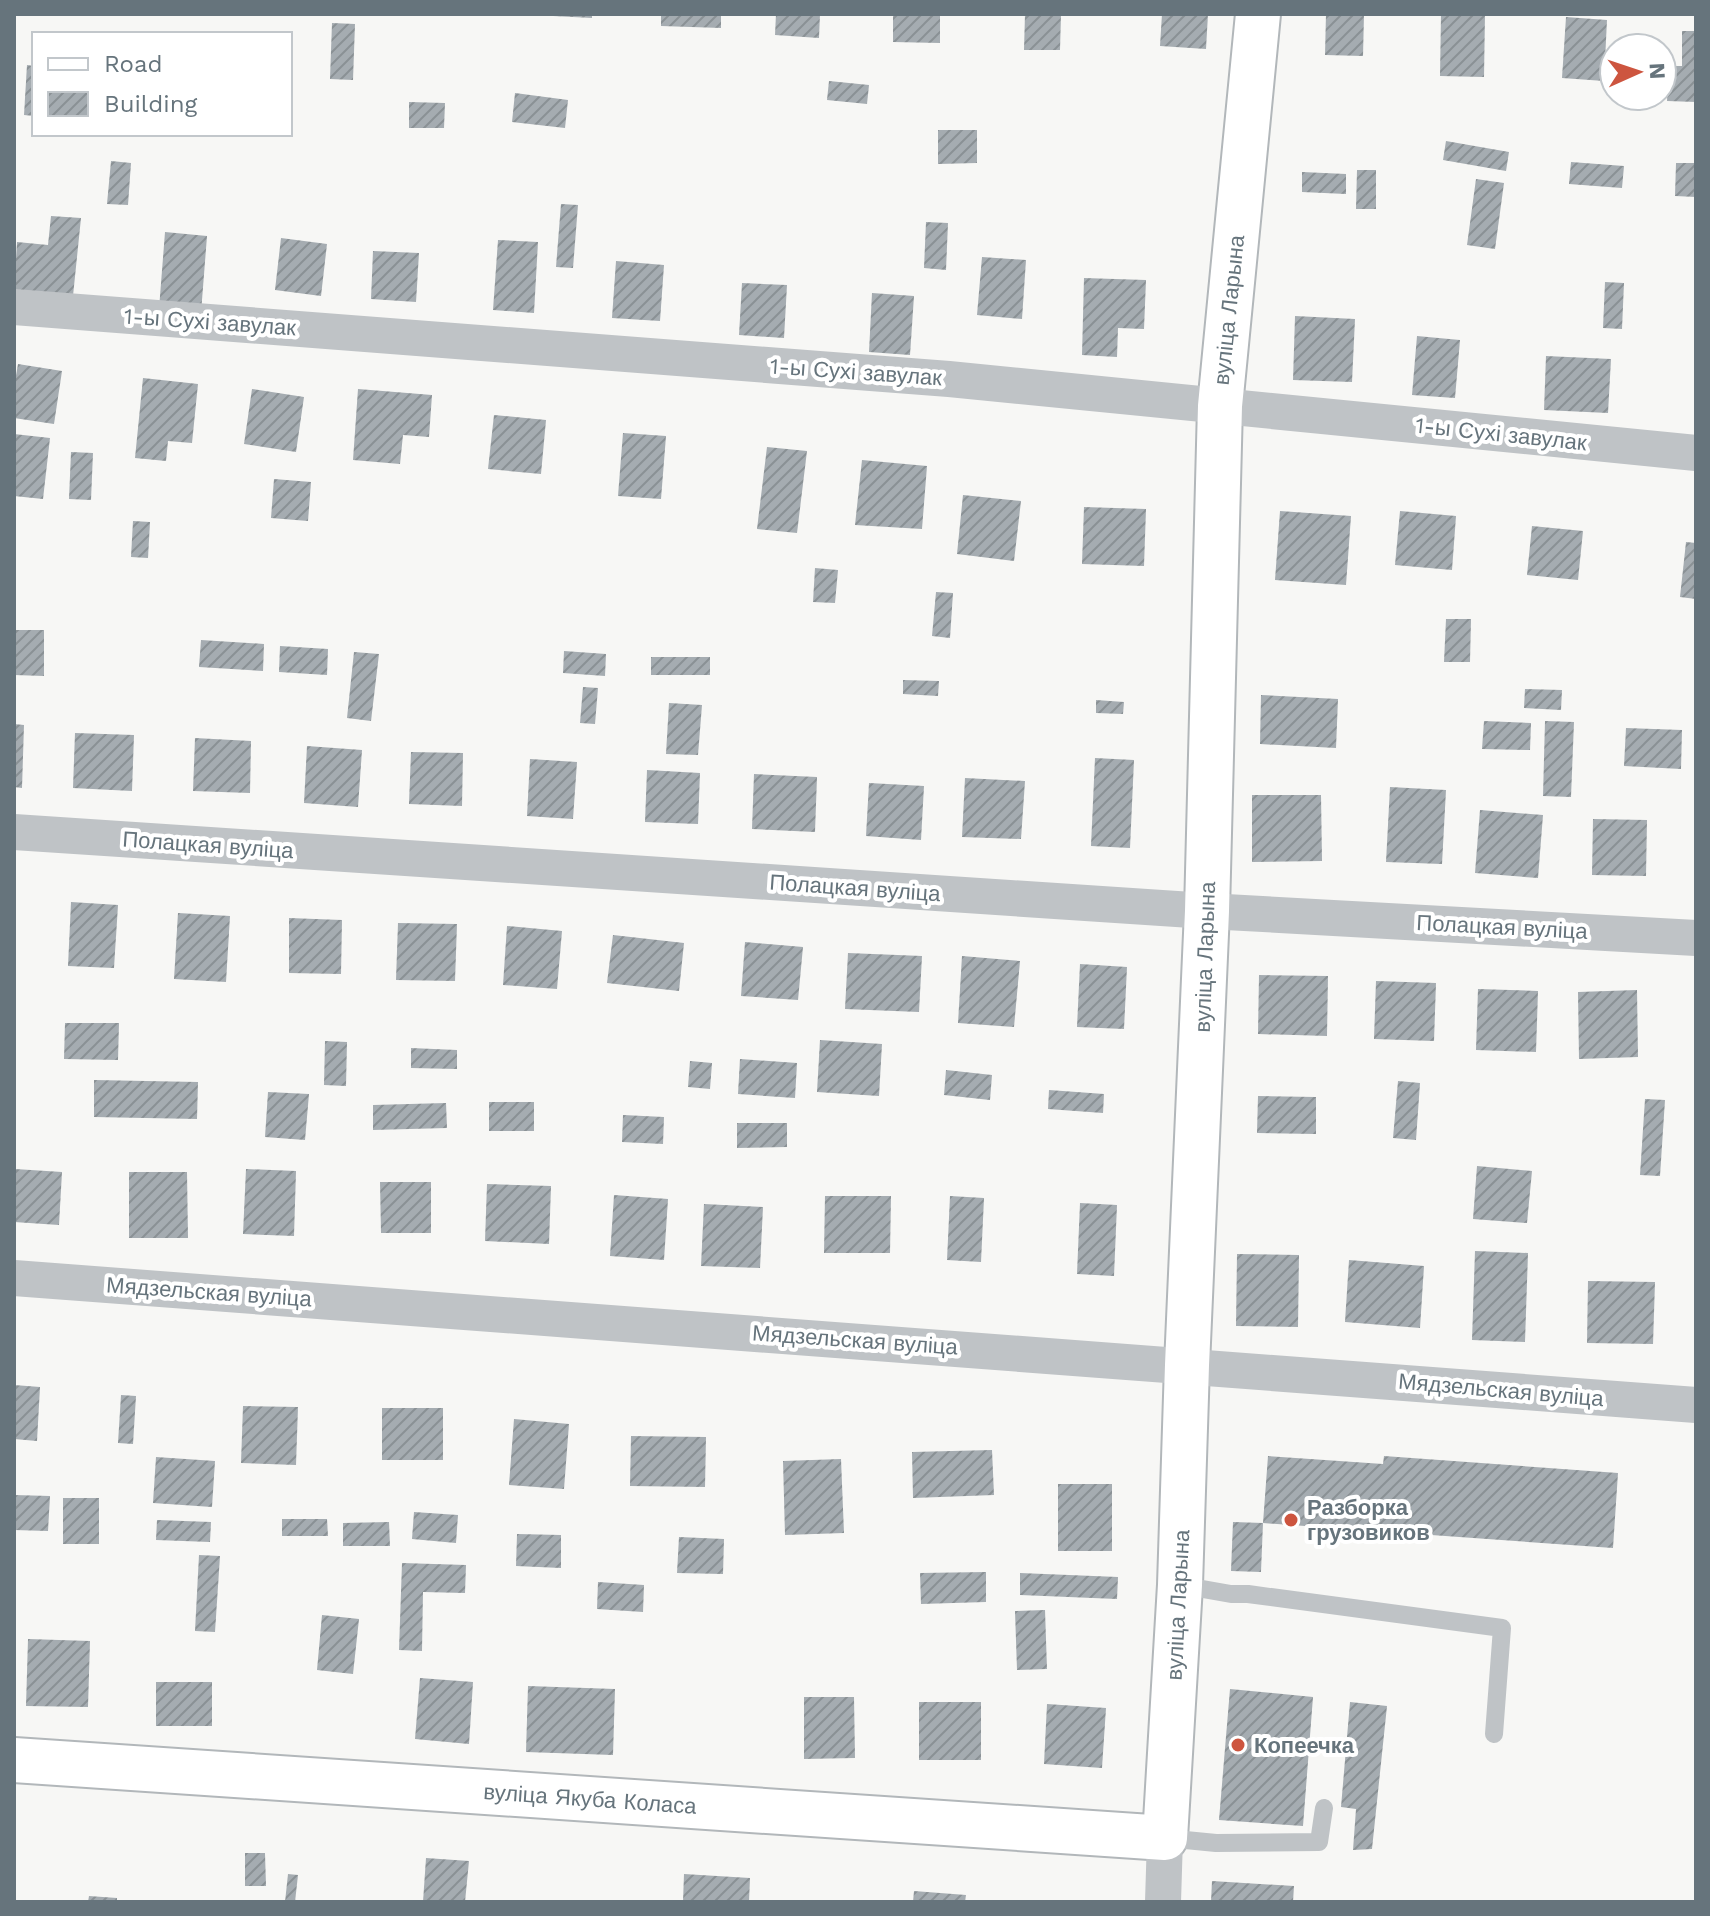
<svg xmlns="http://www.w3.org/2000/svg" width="1710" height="1916" viewBox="0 0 1710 1916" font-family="'Work Sans',sans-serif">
<defs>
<pattern id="building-hatch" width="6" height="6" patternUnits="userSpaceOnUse" patternTransform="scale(2)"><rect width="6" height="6" fill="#a5acb1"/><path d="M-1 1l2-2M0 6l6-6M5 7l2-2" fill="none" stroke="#8a9195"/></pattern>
</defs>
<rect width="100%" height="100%" fill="#f7f7f5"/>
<g fill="url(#building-hatch)">
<polygon points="553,14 592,14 592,18 553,16"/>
<polygon points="661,14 721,14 721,28 661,26"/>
<polygon points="776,14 820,14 819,38 775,35"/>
<polygon points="893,14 940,14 940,43 893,42"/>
<polygon points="1025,14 1061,14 1060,50 1024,50"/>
<polygon points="1162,14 1208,14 1206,49 1160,46"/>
<polygon points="1326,14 1364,14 1363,56 1325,55"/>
<polygon points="1441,14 1485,14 1484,77 1440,76"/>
<polygon points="1566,17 1607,20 1604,81 1562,78"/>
<polygon points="332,23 355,24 353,80 330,79"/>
<polygon points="1682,31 1696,31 1696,102 1667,101 1669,66 1682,66"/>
<polygon points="27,65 34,66 34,116 24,115"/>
<polygon points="829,81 869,85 867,104 827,100"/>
<polygon points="515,93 568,100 565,128 512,122"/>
<polygon points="409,102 445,103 444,128 409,128"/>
<polygon points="938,130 977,130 977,163 938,164"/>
<polygon points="1446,141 1509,152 1506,171 1443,160"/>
<polygon points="111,161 131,163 128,205 107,204"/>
<polygon points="1571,162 1624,166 1622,188 1569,184"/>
<polygon points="1676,163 1696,163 1696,197 1675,196"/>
<polygon points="1357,170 1376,170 1376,209 1356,209"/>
<polygon points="1302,172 1346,174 1346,194 1302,192"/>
<polygon points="1476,179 1504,183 1495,249 1467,245"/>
<polygon points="561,204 578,205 573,268 556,267"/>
<polygon points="51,216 81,218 73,296 14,291 17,242 48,245"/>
<polygon points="926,222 948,223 946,270 924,268"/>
<polygon points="165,232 207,236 201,313 159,309"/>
<polygon points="281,238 327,244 321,296 275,290"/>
<polygon points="498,240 538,242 534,313 493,310"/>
<polygon points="373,251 419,253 416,302 371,299"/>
<polygon points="982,257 1026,260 1022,319 977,315"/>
<polygon points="616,261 664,265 660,321 612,318"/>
<polygon points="1084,278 1146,280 1144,329 1118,328 1117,357 1082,355"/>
<polygon points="1605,282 1624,283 1622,329 1603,328"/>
<polygon points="742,283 787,285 784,338 739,335"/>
<polygon points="872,293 914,296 910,355 869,352"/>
<polygon points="1295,316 1355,319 1352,382 1293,380"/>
<polygon points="1417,336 1460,340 1455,398 1412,395"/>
<polygon points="1546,356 1611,359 1608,413 1544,410"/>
<polygon points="18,364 62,371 54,424 14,418 14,387"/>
<polygon points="143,378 198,384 192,443 168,441 166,461 135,458"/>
<polygon points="252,389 304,397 296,452 244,444"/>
<polygon points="358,389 432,395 429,437 403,435 400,464 353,460"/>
<polygon points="494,415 546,420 541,474 488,469"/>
<polygon points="623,433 666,436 661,499 618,496"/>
<polygon points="14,434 50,438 43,499 14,496"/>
<polygon points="767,447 807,451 797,533 757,529"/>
<polygon points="71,452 93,453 91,500 69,499"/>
<polygon points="862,460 927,466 922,529 855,525"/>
<polygon points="274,479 311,482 308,521 271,518"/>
<polygon points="963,495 1021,501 1014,561 957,554"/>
<polygon points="1084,507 1146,509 1144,566 1082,564"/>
<polygon points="1280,511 1351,516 1346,585 1275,580"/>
<polygon points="1400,511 1456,516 1452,570 1395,565"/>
<polygon points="133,521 150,522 148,558 131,557"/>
<polygon points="1532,526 1583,531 1578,580 1527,575"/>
<polygon points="1686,542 1696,543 1696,599 1680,597"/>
<polygon points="815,568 838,570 835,603 813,602"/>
<polygon points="936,592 953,593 950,638 932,636"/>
<polygon points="1446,619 1471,619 1470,662 1444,662"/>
<polygon points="14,630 44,630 44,676 14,675"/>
<polygon points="201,640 264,644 263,671 199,667"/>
<polygon points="280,646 328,649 327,675 279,672"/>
<polygon points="564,651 606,654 605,676 563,673"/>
<polygon points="354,652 379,654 371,721 347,718"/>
<rect x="651" y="657" width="59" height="18"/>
<polygon points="903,680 939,681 938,696 903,694"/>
<polygon points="583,687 598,688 595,724 580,723"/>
<polygon points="1525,689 1562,690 1561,710 1524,708"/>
<polygon points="1261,695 1338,699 1336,748 1260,744"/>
<polygon points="1096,700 1124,702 1123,714 1096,713"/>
<polygon points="669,703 702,705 698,755 666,754"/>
<polygon points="1484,721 1531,723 1530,750 1482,749"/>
<polygon points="1545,721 1574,722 1571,797 1543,796"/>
<polygon points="14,724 24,725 22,788 14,787"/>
<polygon points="1626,728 1682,730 1681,769 1624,766"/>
<polygon points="75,733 134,735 132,791 73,788"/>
<polygon points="195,738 251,741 250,793 193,791"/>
<polygon points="307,746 362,750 358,807 304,803"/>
<polygon points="411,752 463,753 462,806 409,804"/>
<polygon points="1095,758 1134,760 1130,848 1091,846"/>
<polygon points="530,759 577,762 573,819 527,816"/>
<polygon points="647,770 700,773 698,824 645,822"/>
<polygon points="754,774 817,777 815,832 752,829"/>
<polygon points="965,778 1025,781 1021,839 962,837"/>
<polygon points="869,783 924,786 921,840 866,836"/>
<polygon points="1390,787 1446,790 1442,864 1386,862"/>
<polygon points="1252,795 1321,795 1322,861 1252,862"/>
<polygon points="1480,810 1543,815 1538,878 1475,873"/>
<polygon points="1593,819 1647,820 1646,876 1592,875"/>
<polygon points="71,902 118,905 114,968 68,966"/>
<polygon points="178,913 230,916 226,982 174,979"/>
<polygon points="289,918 342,920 341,974 289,973"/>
<polygon points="398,923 457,924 455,981 396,980"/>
<polygon points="507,926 562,931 557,989 503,985"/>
<polygon points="613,935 684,943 679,991 607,983"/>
<polygon points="745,942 803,947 798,1000 741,996"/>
<polygon points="848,953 922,956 919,1012 845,1009"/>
<polygon points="962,956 1020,961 1014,1027 958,1023"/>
<polygon points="1080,964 1127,967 1124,1029 1077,1027"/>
<polygon points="1259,975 1328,976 1327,1036 1258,1034"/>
<polygon points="1376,981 1436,983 1434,1041 1374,1039"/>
<polygon points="1478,989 1538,991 1536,1052 1476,1050"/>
<polygon points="1637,990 1638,1057 1579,1059 1578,992"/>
<polygon points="65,1023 119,1023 118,1060 64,1059"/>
<polygon points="820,1040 882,1044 879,1096 817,1092"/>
<polygon points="325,1041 347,1042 346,1086 324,1085"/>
<polygon points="411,1048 457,1050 457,1069 411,1068"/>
<polygon points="740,1059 797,1063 795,1098 738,1094"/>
<polygon points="690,1061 712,1063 710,1089 688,1087"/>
<polygon points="946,1070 992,1075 990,1100 944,1095"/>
<polygon points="94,1080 198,1082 197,1119 94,1117"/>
<polygon points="1398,1081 1420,1083 1416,1140 1393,1138"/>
<polygon points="1049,1090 1104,1094 1103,1113 1048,1109"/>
<polygon points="268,1092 309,1094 305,1140 265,1137"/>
<polygon points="1258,1096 1316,1097 1316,1134 1257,1133"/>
<polygon points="1645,1099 1665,1100 1660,1176 1640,1175"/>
<rect x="489" y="1102" width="45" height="29"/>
<polygon points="446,1103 447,1128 373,1130 373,1105"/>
<polygon points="623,1115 664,1117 663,1144 622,1142"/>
<polygon points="737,1123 787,1123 787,1147 737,1148"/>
<polygon points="1477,1166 1532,1171 1527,1223 1473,1219"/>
<polygon points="15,1169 62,1172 59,1225 14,1222"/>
<polygon points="246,1169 296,1171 294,1236 243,1234"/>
<polygon points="129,1172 187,1172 188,1238 129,1238"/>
<polygon points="380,1182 431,1182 431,1233 381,1233"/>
<polygon points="487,1184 551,1186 549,1244 485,1241"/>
<polygon points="614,1195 668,1199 664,1260 610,1256"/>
<polygon points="825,1196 891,1196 890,1253 824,1253"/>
<polygon points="950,1196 984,1198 981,1262 947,1260"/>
<polygon points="1080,1203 1117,1205 1114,1276 1077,1274"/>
<polygon points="704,1204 763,1207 760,1268 701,1266"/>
<polygon points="1475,1251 1528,1253 1525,1342 1472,1340"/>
<polygon points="1237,1254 1299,1255 1298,1327 1236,1326"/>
<polygon points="1349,1260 1424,1266 1420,1328 1345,1322"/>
<polygon points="1588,1281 1655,1282 1653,1344 1587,1343"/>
<polygon points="14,1385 40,1387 37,1441 14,1439"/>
<polygon points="121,1395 136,1396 133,1444 118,1443"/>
<polygon points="243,1406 298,1407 296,1465 241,1463"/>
<rect x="382" y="1408" width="61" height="52"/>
<polygon points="514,1419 569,1424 564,1489 509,1485"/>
<polygon points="631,1436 706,1437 705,1487 630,1486"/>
<polygon points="992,1450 994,1495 913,1498 912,1452"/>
<polygon points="1268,1456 1383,1464 1384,1456 1618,1473 1613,1548 1263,1523"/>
<polygon points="156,1457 215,1461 212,1507 153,1503"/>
<polygon points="841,1459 844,1533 785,1535 783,1461"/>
<rect x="1058" y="1484" width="54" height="67"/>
<polygon points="14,1495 50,1496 48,1531 14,1530"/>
<rect x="63" y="1498" width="36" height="46"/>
<polygon points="414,1512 458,1515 456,1543 412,1539"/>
<polygon points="282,1519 327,1519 328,1536 282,1536"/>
<polygon points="157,1520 211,1522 210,1542 156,1540"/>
<polygon points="389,1522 390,1546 343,1546 343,1523"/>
<polygon points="1233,1522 1263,1523 1261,1572 1231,1571"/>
<polygon points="517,1534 561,1535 561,1568 516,1566"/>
<polygon points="679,1537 724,1539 723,1574 677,1573"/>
<polygon points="199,1555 220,1556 215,1632 195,1631"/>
<polygon points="402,1563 466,1565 465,1593 423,1592 422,1651 399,1650"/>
<polygon points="986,1572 986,1602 921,1604 920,1573"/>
<polygon points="1020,1573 1118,1577 1117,1599 1020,1595"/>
<polygon points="598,1582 644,1585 643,1612 597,1609"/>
<polygon points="1045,1610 1047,1669 1017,1670 1015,1611"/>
<polygon points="322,1615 359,1619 353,1674 317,1670"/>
<polygon points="28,1639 90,1641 88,1707 26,1706"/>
<polygon points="420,1678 473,1682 469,1744 415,1739"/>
<rect x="156" y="1682" width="56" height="44"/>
<polygon points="528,1686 615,1689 613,1755 526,1752"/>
<polygon points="1230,1689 1313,1697 1303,1826 1219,1820"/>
<polygon points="804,1697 854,1697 855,1758 804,1759"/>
<rect x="919" y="1702" width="62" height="58"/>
<polygon points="1350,1702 1387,1706 1372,1849 1353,1850 1356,1809 1341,1807"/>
<polygon points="1047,1704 1106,1708 1102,1768 1044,1764"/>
<polygon points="245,1853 265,1853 266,1886 245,1886"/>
<polygon points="426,1858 469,1861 465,1902 423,1902"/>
<polygon points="288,1874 298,1875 295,1902 285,1902"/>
<polygon points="684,1874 750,1878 749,1902 683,1902"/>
<polygon points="1212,1881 1294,1886 1293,1902 1211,1902"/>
<polygon points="914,1891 966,1895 965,1902 913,1902"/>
<polygon points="89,1896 117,1898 117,1902 88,1902"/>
</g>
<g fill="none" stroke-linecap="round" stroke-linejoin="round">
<defs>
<polyline id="secondary" points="14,1760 1165,1838 1180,1585 1187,1365 1207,911 1220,406 1258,14"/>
</defs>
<use href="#secondary" stroke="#b2b7ba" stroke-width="48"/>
<g stroke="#bfc3c6" stroke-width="18">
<polyline points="1180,1585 1231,1594 1248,1594 1502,1628 1494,1734"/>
<polyline points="1165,1838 1216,1843 1319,1842 1324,1808"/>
</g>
<g stroke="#bfc3c6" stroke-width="36">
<polyline points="14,307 949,379 1696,453"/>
<polyline points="14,832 1207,911 1696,938"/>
<polyline points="14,1278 1696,1405"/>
<polyline points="1163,1902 1165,1838"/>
</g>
<use href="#secondary" stroke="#fff" stroke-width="44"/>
</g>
<g fill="#cd553f" stroke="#fff" stroke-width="3">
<circle cx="1291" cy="1520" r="8"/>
<circle cx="1238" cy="1745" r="8"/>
</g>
<g text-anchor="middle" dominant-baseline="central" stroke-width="8" stroke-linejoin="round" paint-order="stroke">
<g font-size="22" fill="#66747c" stroke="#fff">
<text transform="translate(1229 310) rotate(-84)">вуліца Ларына</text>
<text transform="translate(210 322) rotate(4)">1-ы Сухі завулак</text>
<text transform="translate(856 372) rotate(4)">1-ы Сухі завулак</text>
<text transform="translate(1501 434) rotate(6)">1-ы Сухі завулак</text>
<text transform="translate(208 845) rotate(4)">Полацкая вуліца</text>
<text transform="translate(855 888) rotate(4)">Полацкая вуліца</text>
<text transform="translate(1502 927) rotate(3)">Полацкая вуліца</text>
<text transform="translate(1205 957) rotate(-88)">вуліца Ларына</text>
<text transform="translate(209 1292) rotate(4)">Мядзельская вуліца</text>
<text transform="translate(855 1340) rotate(4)">Мядзельская вуліца</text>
<text transform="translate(1501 1390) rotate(5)">Мядзельская вуліца</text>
<text transform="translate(1178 1605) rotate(-87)">вуліца Ларына</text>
<text transform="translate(590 1799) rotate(4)">вуліца Якуба Коласа</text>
</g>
<g font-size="22" font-weight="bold" fill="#66747c" stroke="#fff" text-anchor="start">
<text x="1307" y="1507">Разборка<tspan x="1307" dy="25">грузовиков</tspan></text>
<text x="1254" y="1745">Копеечка</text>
</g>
</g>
<rect width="1710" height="1916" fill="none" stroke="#66747c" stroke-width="32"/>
<rect x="32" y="32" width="260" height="104" fill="#ffffff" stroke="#c2c7cb" stroke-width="2"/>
<rect x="48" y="58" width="40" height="12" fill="#ffffff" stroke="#c2c7cb" stroke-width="2"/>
<text x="104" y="72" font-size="24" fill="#66747c">Road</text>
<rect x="48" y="92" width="40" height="24" fill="url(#building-hatch)" stroke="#c2c7cb" stroke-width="2"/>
<text x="104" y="112" font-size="24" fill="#66747c">Building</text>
<g transform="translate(1638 72) rotate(87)"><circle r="38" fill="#ffffff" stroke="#c2c7cb" stroke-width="2"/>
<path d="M0-6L14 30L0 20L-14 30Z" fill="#cd553f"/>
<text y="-12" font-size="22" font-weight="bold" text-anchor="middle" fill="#66747c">N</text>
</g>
</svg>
